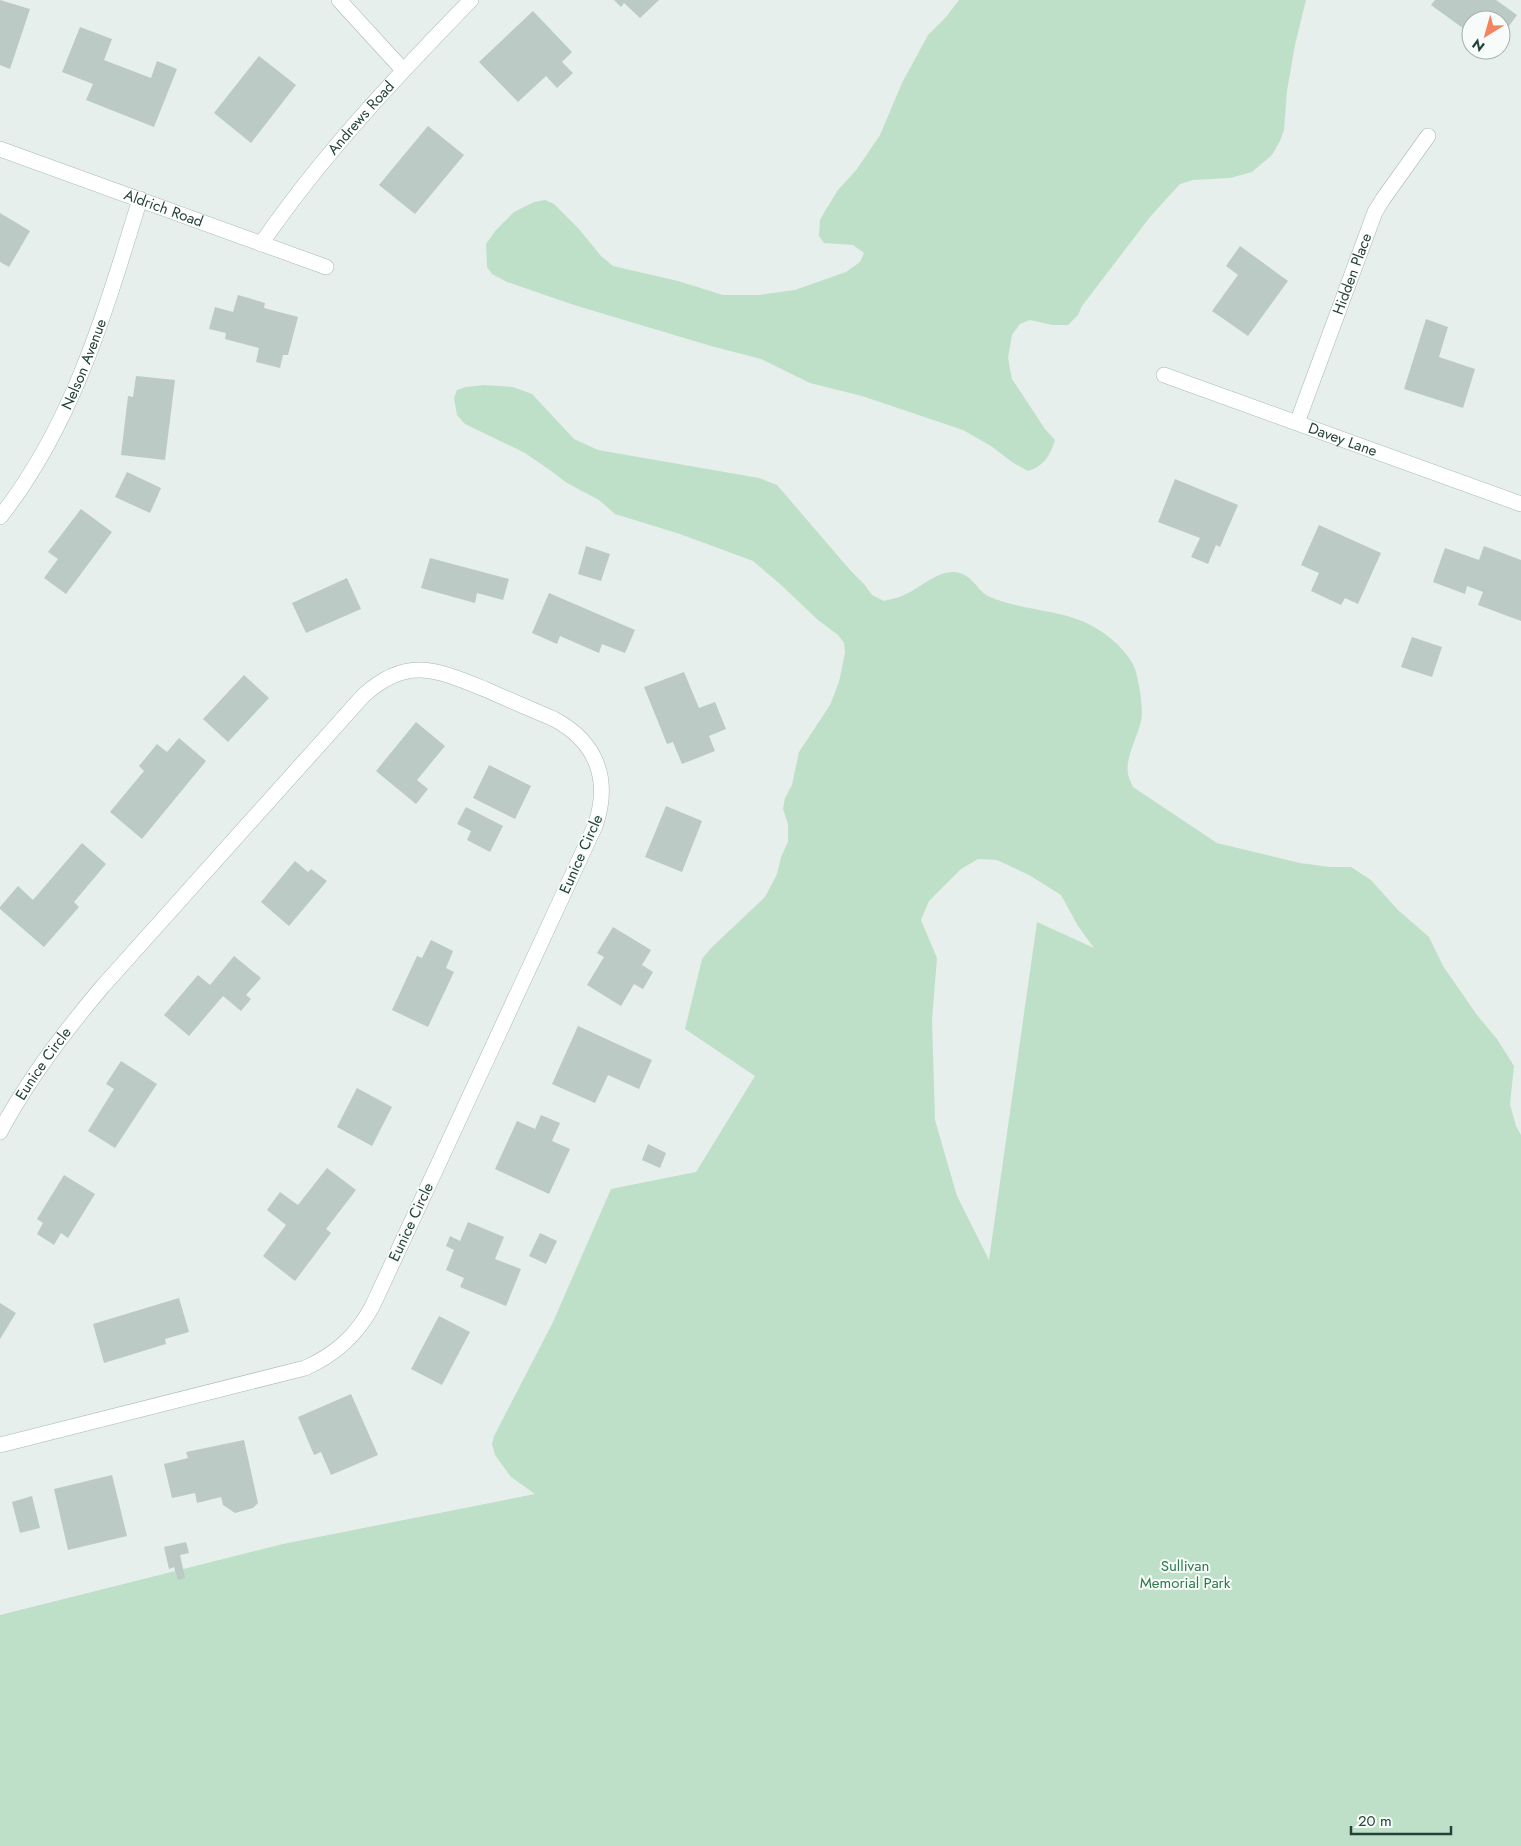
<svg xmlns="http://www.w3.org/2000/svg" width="1521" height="1846" viewBox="0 0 1521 1846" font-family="Jost,sans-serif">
<rect width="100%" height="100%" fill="#e6efeb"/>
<g fill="#bfe0c8" fill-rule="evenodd">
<path d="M959 0H1306L1295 45 1287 91 1284 130 1280 141 1272 155 1252 172 1230 178 1193 180 1180 184 1150 217 1082 306 1078 315 1068 325H1052L1030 320 1020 324 1012 335 1008 358 1012 379 1045 429 1055 440C1050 456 1044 466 1028 471L1012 462 991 446 963 430 862 396 810 383 761 359 711 346 574 305 507 282 492 274 487 267 486 244 496 230 514 212 534 202 545 200 554 204 578 228 601 256 613 266 678 281 723 295H759L795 290 846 272 860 262 864 253 853 245 824 243 819 236 820 220 825 211 838 190 857 169 880 135 902 83 928 35 946 17Z"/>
<path d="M484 385 513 387 532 394 574 439 598 450 759 478 777 485 850 570 864 584 872 595 884 601C891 599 899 598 906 594 920 588 937 571 954 572 973 573 977 592 990 597 1037 616 1076 605 1117 644 1125 652 1133 661 1136 672 1139 683 1144 711 1141 721 1138 736 1125 758 1128 773 1128 777 1131 782 1133 787L1217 843 1300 863 1330 867H1351L1371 880 1398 910 1429 937 1443 966 1477 1015 1497 1039 1514 1066 1510 1104 1516 1126 1521 1135V1846H0V1615L283 1544 535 1494 511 1477 495 1455 492 1444 494 1436 553 1322 611 1189 696 1172 755 1076 685 1029 702 959 711 948 765 897 777 874 781 857 788 842V824L783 809 785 798 792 785 799 752 830 705 839 682 845 653 844 643 838 635 818 620 780 584 753 561 680 534 615 514 599 500 567 483 547 468 525 453 465 424 457 415 454 398 457 390 466 387ZM978 859 997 860 1029 875 1061 895 1078 926 1094 948 1037 922 989 1260 957 1196 935 1120 932 1020 937 958 921 920 929 901 961 869Z"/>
</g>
<g fill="#bbcac4">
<polygon points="0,0 30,9 10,69 0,65"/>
<polygon points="614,0 659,0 640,18 624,3 621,7"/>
<polygon points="1435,0 1496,0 1517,15 1501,37 1501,20 1471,20 1471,34 1431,5"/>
<polygon points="533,11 572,52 562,62 573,73 557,88 546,76 518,102 479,62"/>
<polygon points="80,27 112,39 104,60 151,78 157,61 177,69 154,127 86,100 93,84 62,72"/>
<polygon points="259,56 296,85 251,143 214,113"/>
<polygon points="428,126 464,155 415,214 379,185"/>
<polygon points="0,213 30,231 9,267 0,262"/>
<polygon points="1240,246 1288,281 1248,336 1212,311 1238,275 1226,266"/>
<polygon points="238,295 265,303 264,308 298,317 288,355 283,355 280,368 256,362 259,348 225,339 226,333 209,329 215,307 233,312"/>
<polygon points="1426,319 1448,327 1439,357 1475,369 1463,408 1404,389"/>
<polygon points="136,376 175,380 165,460 121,455 128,396 133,397"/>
<polygon points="127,472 161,488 150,513 115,497"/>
<polygon points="1175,479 1238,505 1220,547 1216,545 1208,564 1191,557 1200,538 1158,522"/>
<polygon points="81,509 112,532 66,594 44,578 58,559 48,552"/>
<polygon points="1319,525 1381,553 1358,604 1345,598 1341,605 1311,591 1319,573 1301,565"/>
<polygon points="586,546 610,554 601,581 578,574"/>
<polygon points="1484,546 1521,560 1521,621 1478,605 1483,592 1467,586 1465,594 1433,582 1445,548 1479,560"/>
<polygon points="430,558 509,579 503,600 477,593 475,603 421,588"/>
<polygon points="347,578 361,609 306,633 292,603"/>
<polygon points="549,593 635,630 625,653 602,644 599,653 560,636 557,644 532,633"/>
<polygon points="1412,637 1442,647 1432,677 1401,667"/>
<polygon points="684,672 699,708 715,702 726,729 709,736 715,751 682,764 673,742 667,744 644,687"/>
<polygon points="244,675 269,698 228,742 203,719"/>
<polygon points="416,722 445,746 417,780 428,789 416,804 376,771"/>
<polygon points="179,738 206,761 142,839 110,812 144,771 139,766 157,744 167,752"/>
<polygon points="489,765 531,786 515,819 473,798"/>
<polygon points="666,806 702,821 682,872 645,857"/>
<polygon points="466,807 503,826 490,852 467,840 471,831 457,824"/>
<polygon points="82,843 106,864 74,902 79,907 44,947 0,909 0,907 18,886 33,900"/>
<polygon points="295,861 308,872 311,869 327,881 289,926 261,902"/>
<polygon points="613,927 651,950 642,965 653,972 643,989 634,984 621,1006 587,985 604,957 597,953"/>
<polygon points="431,940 453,951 446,968 454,972 428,1027 392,1010 417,956 422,958"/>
<polygon points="234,956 261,978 246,995 251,999 241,1011 223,996 189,1036 164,1015 198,975 210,985"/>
<polygon points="578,1026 652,1060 639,1089 608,1075 595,1103 552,1084"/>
<polygon points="121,1061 157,1084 115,1148 88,1131 114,1089 106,1084"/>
<polygon points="357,1088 392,1107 372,1146 337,1127"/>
<polygon points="541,1115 560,1123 552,1141 570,1149 549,1194 495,1169 517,1121 535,1129"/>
<polygon points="648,1144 666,1153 660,1168 642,1160"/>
<polygon points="327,1168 356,1190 326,1229 331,1233 295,1281 263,1256 286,1225 267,1210 280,1192 298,1205"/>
<polygon points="64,1175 95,1194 68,1238 61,1233 54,1245 37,1234 43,1223 37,1219"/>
<polygon points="468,1222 504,1237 495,1259 521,1269 506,1306 460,1287 464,1278 446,1270 454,1250 446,1246 450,1236 460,1241"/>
<polygon points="540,1233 557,1241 546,1264 529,1256"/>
<polygon points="179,1298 189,1332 165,1339 166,1344 104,1363 93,1324"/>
<polygon points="0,1303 16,1313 0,1339"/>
<polygon points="439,1316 470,1332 442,1385 411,1369"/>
<polygon points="351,1394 378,1455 331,1475 321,1452 314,1455 298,1417"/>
<polygon points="244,1440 258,1503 253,1508 235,1513 223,1505 221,1497 197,1503 195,1493 172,1498 164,1464 188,1458 186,1452"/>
<polygon points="112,1475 127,1536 68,1550 54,1489"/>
<polygon points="32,1496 40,1528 20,1533 12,1502"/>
<polygon points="186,1542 189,1553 180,1555 185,1578 178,1580 174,1567 169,1569 164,1547"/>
</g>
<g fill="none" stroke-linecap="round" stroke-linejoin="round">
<defs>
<g id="minor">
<polyline points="339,0 403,70"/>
<path id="s1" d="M0 149 326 267"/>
<path id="s2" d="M261 244C322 155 396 77 471 0"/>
<path id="s3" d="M1164 375 1521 504"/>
<path id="s4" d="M1297 423 1375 212 1383 199 1428 136"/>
<path id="s5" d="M0 517C73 425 106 309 140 199"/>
<path id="s6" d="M0 1132C28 1079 64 1032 103 986L363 696C407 655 438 670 487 690 509 700 531 709 554 719 597 742 611 780 595 826L372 1307C356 1336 335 1355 305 1368L0 1445"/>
</g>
</defs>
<use href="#minor" stroke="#a8b8b2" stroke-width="16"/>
<use href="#minor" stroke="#fff" stroke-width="15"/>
</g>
<g text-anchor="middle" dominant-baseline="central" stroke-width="4" stroke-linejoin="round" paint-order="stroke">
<g font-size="15" fill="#24423a" stroke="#f7fbf9">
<text stroke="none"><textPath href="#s2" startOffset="161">Andrews Road</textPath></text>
<text stroke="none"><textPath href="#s1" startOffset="174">Aldrich Road</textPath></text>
<text stroke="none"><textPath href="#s4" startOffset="159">Hidden Place</textPath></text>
<text stroke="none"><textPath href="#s5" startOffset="175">Nelson Avenue</textPath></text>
<text stroke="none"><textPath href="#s3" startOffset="190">Davey Lane</textPath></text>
<text transform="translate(581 854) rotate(-66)">Eunice Circle</text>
<text stroke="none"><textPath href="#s6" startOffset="81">Eunice Circle</textPath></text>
<text transform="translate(411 1222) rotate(-65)">Eunice Circle</text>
</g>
<g font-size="15" fill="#2d7a4b" stroke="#f7fbf9">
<text x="1185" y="1566">Sullivan<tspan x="1185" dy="17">Memorial Park</tspan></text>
</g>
</g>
<g transform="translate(1486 35) rotate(217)"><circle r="24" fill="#f7fbf9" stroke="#a3b1ad"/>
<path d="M0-4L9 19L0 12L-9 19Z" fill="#f4845f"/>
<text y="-8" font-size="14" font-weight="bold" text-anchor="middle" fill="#24423a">N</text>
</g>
<path d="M1351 1826v8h100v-8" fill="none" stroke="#24423a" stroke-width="2.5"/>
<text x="1358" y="1826" font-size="15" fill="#24423a" stroke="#f7fbf9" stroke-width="4" paint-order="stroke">20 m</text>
</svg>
